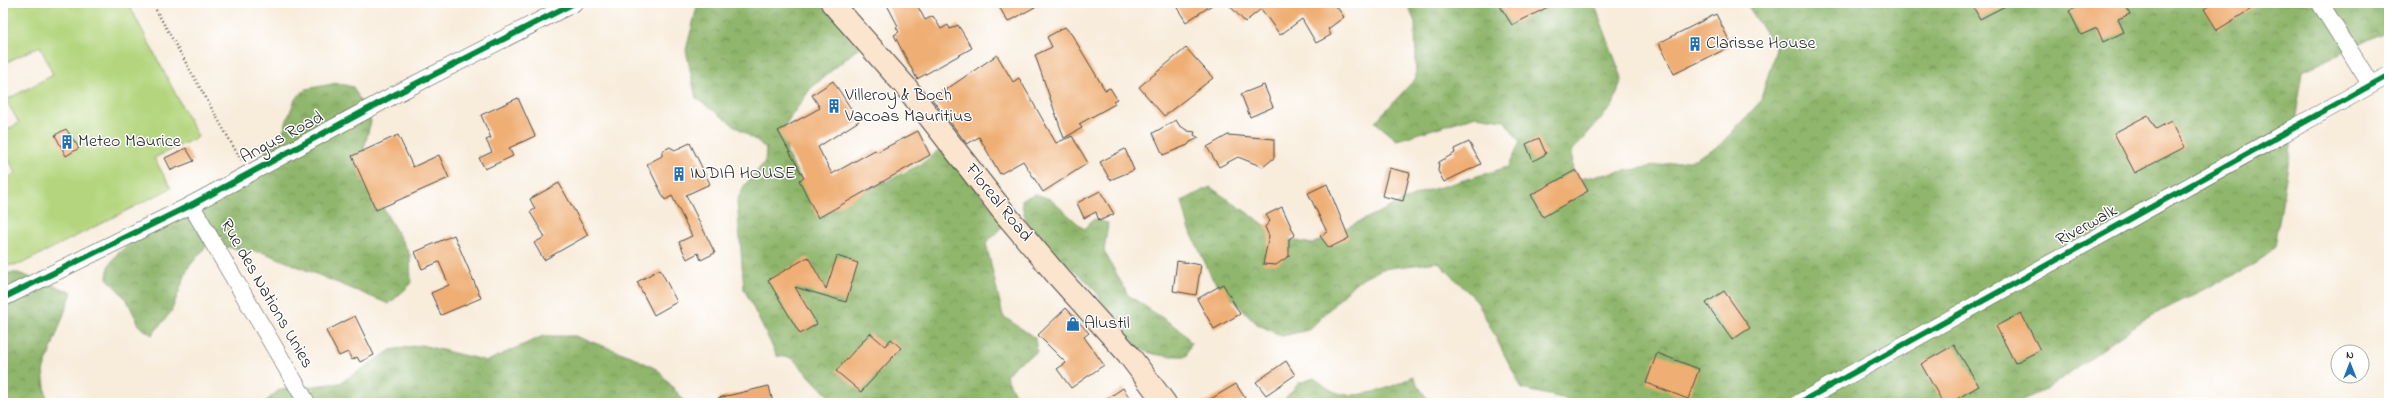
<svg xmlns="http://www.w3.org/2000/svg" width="2392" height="406" viewBox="0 0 2392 406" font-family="'Indie Flower',sans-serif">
<defs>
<pattern id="forest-crowns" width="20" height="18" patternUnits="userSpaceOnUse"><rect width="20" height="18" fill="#8fb66c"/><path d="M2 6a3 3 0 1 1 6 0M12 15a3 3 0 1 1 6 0" fill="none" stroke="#759459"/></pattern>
</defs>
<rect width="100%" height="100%" fill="#fff"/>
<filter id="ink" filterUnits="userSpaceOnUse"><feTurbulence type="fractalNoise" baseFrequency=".025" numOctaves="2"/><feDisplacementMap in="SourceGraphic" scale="8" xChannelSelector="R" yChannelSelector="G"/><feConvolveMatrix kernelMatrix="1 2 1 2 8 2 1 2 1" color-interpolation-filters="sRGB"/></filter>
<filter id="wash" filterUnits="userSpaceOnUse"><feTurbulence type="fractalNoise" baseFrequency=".012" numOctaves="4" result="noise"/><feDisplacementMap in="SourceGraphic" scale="16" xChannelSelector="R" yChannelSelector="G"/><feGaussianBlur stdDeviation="0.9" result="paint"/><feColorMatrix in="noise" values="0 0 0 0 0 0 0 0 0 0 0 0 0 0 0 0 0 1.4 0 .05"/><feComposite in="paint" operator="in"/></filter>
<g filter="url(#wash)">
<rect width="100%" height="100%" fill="#f8ecdb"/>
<polygon fill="#b4d57d" stroke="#708054" points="3,3 128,3 198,137 154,158 171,188 21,264 3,266 3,180 16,173 3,149 3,132 19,123 6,100 53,75 40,46 3,64"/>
<g fill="url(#forest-crowns)" stroke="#5d704c">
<polygon points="698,3 828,3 862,45 811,88 785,125 787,154 809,194 837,205 920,165 945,145 1004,225 986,243 1003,316 1035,338 1037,352 1015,365 1006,376 1019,403 835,403 792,358 777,356 744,289 737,201 744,186 765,162 766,148 696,98 686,50"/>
<polygon points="1407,3 1594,3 1622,78 1613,105 1572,151 1573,180 1695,159 1720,145 1760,102 1776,49 1746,3 2389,3 2389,30 2303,71 2275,247 2254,265 2143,320 2047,389 2016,403 1585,403 1522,389 1477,301 1438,262 1382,269 1355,283 1309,330 1282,336 1257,324 1213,280 1189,228 1182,201 1210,187 1285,239 1312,244 1420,193 1508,167 1520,142 1504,120 1476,116 1397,140 1375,122 1416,78 1415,22"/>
<polygon points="337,83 353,87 371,121 364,148 379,201 410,255 411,284 389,304 265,253 208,244 188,268 171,312 152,335 140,327 127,300 107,278 109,265 118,253 154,225 253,175 267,147 280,139 295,99 306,89"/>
<path d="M1036 194 1050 199 1084 229 1093 219 1108 223 1104 251 1128 295 1182 331 1191 343 1186 356C1167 356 1147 357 1132 342 1116 326 1106 303 1091 286 1066 259 1022 240 1022 199Z"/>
<polygon points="3,273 18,273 72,292 43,371 47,403 3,403"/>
<polygon points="543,336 575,336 631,356 658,370 686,403 264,403 279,390 340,383 391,350 421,345 487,361"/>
<path d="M1412 376 1425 396 1434 403H1281L1299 383 1314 378C1321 383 1329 390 1338 393 1356 400 1397 387 1412 376Z"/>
</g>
<g id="blocks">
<g fill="#efae73">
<polygon points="886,3 916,3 925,20 933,16 941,29 948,25 950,29 958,25 972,48 917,79 894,35 899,32 896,27 898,26"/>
<polygon points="997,3 1042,3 1008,22"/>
<polygon points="1174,3 1215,3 1186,22"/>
<polygon points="1227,3 1334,3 1344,17 1328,29 1331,35 1316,43 1302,19 1280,35 1261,9 1245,22"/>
<polygon points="1498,3 1556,3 1512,25"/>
<polygon points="1971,3 2011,3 1980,19"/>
<polygon points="2086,3 2125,3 2130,14 2118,19 2124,32 2103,42 2097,28 2081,35 2069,11"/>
<polygon points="2213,3 2261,3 2217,30 2204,9"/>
<polygon points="1716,14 1732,46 1674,74 1659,43"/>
<polygon points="1065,27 1072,35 1105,90 1110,88 1117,99 1113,101 1115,104 1079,124 1082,128 1064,138 1035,55 1052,47 1047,37"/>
<polygon points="1186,48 1213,78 1164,116 1139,87"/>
<polygon points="997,55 1013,82 1019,78 1056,143 1072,136 1088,163 1043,192 1023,161 1000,174 979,137 967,144 932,99"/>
<polygon points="833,81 859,121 818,147 832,174 875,150 877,152 918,131 930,155 818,218 799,180 804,178 778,131 820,108 812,95"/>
<polygon points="1264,85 1273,107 1250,117 1241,94"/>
<polygon points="518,98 535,136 509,148 513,156 485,169 479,158 492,152 486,140 491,138 481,115"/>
<polygon points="2148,115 2156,129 2171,121 2185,147 2135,173 2114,133"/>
<polygon points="1176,120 1179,125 1188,131 1195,132 1194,135 1199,138 1190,142 1188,145 1163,155 1153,133"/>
<polygon points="66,129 79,148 66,156 55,135"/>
<polygon points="398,135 413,167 439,155 449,178 376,210 352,156"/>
<polygon points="1228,135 1274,139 1274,158 1263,167 1238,157 1219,167 1207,147"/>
<polygon points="1539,138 1546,154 1533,161 1526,144"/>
<polygon points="1469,142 1481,164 1444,182 1438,171 1439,162 1455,153 1454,149"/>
<polygon points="690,143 710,184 686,195 715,253 701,260 698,253 687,259 679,242 692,236 672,196 665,200 647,164 662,156 662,151 670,147 675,150"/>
<polygon points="186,148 194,161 171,170 165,158"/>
<polygon points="1125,149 1134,170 1110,180 1100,162"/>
<polygon points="1389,168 1410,173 1403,201 1382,196"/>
<polygon points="1576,170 1588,191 1543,217 1531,195"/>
<polygon points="559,183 588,235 544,260 534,243 545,237 530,212 535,209 530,199"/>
<polygon points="1327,184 1349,238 1329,248 1320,236 1327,232 1308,193"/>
<polygon points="1100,191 1114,214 1099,221 1096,212 1084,218 1077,203"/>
<polygon points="1282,207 1295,235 1289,239 1289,256 1276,265 1263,264 1269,236 1265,227 1270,221 1266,215"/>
<polygon points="454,235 481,298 441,315 431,293 449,285 439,262 422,269 415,252"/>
<polygon points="837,256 858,263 846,302 795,287 817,324 800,334 768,280 808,257 826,289"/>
<polygon points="1177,261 1201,265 1196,295 1173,291"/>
<polygon points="660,269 677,302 654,315 637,282"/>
<polygon points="1223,284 1240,314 1214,329 1197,299"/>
<polygon points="1724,291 1750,328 1732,340 1706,303"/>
<polygon points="1066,308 1089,333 1084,337 1104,365 1071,388 1057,369 1066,363 1038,335"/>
<polygon points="2021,313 2040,350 2015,363 1996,326"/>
<polygon points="355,316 374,355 360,362 357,357 352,360 348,352 339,356 326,331"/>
<polygon points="870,333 885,346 891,339 901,348 861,392 836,371"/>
<polygon points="1954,345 1979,386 1950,403 1943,403 1921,364"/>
<polygon points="1657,353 1699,369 1688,399 1646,383"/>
<polygon points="1286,361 1295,375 1266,395 1256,382"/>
<polygon points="1236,384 1245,398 1238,403 1204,403"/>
<polygon points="769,386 773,403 719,403 718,398"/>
<polygon points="1123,388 1133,403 1101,403"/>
</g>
</g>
</g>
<g filter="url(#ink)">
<use href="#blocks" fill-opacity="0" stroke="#4a4845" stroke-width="1"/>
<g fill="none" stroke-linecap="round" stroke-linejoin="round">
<defs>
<g id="minor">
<polyline points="2320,3 2371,85"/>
<polyline points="191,205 307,403"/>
<polyline points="3,298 191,205 396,94 574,3"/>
<polyline points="1799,403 2389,75"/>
</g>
<polyline id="secondary" points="832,3 906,87 1006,215 1056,274 1128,354 1165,403"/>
</defs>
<use href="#minor" stroke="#4a4845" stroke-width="18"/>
<use href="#secondary" stroke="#4a4845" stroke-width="24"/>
<polyline stroke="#4a4845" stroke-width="2.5" stroke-dasharray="1 3" stroke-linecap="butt" points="152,3 241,160"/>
<use href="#minor" stroke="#fff" stroke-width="17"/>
<use href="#secondary" stroke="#fbe5cf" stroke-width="22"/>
<defs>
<g id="cycleway">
<polyline points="3,298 191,205 396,94 574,3"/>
<polyline points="1799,403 2389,75"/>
</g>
</defs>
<use href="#cycleway" stroke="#fff" stroke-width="8"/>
<use href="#cycleway" stroke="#00873e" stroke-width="6"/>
</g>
</g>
<defs>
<symbol id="building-bare" viewBox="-9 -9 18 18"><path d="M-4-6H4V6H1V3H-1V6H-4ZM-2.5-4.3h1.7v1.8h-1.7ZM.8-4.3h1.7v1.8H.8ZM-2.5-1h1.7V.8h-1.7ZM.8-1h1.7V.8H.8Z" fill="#1f6fb2" stroke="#fff" stroke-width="2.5" paint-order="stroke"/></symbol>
<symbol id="shop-bare" viewBox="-9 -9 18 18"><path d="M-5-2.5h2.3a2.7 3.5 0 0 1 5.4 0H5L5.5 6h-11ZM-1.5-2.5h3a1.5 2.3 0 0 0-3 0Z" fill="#1f6fb2" stroke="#fff" stroke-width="2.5" paint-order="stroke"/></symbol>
</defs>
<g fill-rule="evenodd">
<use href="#building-bare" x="1685" y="34" width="20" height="20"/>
<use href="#building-bare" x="824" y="96" width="20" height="20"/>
<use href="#building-bare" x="57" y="132" width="20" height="20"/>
<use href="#building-bare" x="669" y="164" width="20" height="20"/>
<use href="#shop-bare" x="1063" y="314" width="20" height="20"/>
</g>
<g text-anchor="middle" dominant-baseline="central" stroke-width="3" stroke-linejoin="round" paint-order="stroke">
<g font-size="18" fill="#2b2b2b" stroke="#fff" text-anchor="start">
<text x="1706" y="44">Clarisse House</text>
<text x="845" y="96">Villeroy &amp; Boch<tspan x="845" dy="21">Vacoas Mauritius</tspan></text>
<text x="78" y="142">Meteo Maurice</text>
<text x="690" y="174">INDIA HOUSE</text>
<text x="1084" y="324">Alustil</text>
</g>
<g font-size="18" fill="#2b2b2b" stroke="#fff">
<text transform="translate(282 138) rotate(-28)">Angus Road</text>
<text transform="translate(998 203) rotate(51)">Floreal Road</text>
<text transform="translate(2087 226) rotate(-29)">Riverwalk</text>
<text transform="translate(266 294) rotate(60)">Rue des Nations Unies</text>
</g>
</g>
<rect width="2392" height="406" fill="none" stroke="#fff" stroke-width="16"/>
<g transform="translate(2350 364)"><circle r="19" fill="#ffffff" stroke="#aaaaaa"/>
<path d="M0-3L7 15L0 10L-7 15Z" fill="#1f6fb2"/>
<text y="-6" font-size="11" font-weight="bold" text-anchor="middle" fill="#2b2b2b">N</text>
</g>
</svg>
